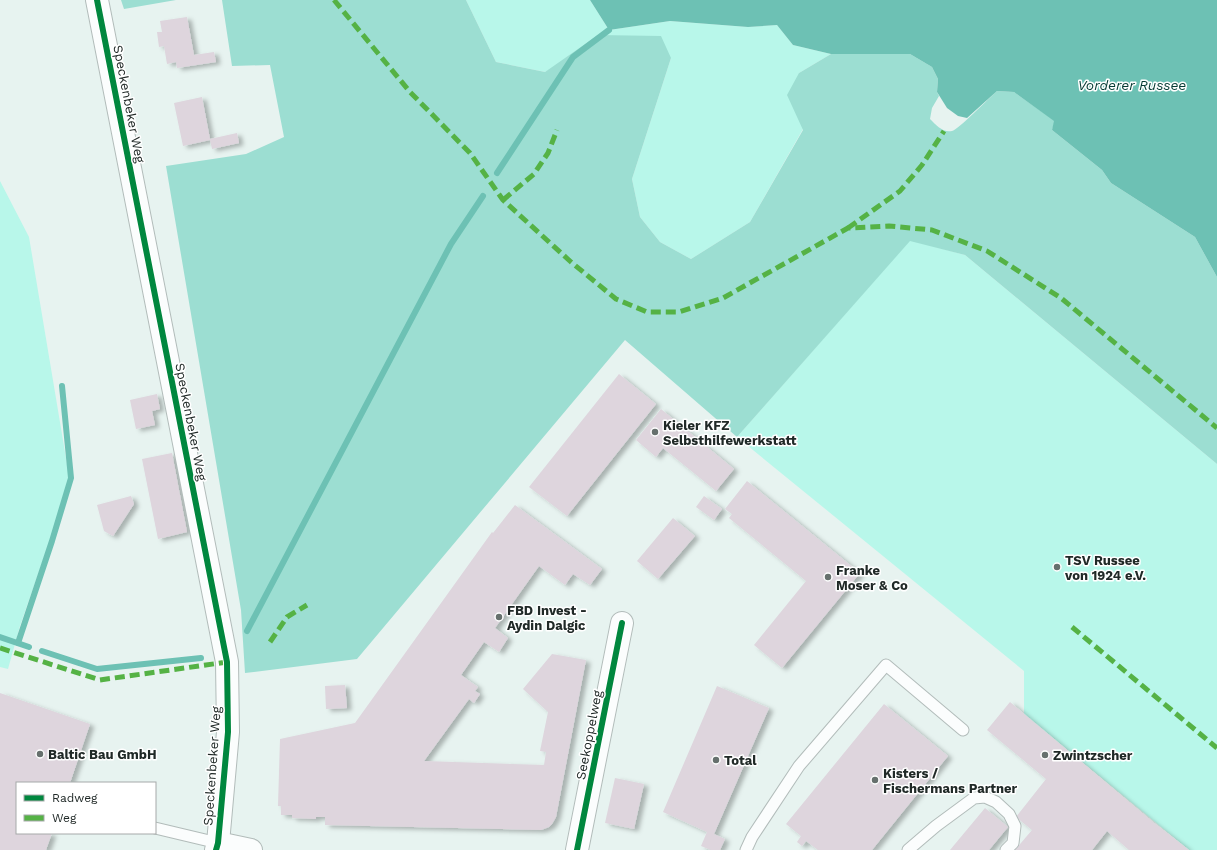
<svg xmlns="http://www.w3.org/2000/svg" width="1217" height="850" viewBox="0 0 1217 850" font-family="'Work Sans',sans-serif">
<defs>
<filter id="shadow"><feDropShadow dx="4.5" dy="2.5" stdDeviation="2" flood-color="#0004"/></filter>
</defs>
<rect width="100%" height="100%" fill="#e7f3f0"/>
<g fill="#b8f7ea">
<polygon points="466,0 590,0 609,30 670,21 748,27 777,25 793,45 831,54 799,73 803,129 750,222 691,259 660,242 640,217 632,179 671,58 573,57 545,72 496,62"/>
<polygon points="0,181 29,237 70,482 20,626 8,669 0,667"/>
<polygon points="910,240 965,255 1217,464 1217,850 1189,850 1024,714 1024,671 737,437"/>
</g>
<g fill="#9cded2">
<polygon points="121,0 176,0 124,9"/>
<path d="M222 0H466L496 62 545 72 598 35 661 36 671 58 632 179 640 217 660 242 691 259 750 222 803 130 787 95 799 73 831 54H910L932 67 938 79 937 92 939 96 932 108 930 119C936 125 943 133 952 131 958 130 989 98 997 91L1014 92 1055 121 1052 130 1102 170 1111 183 1195 237 1217 277V464L965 255 910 241 737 437 625 340 357 659 245 673 241 610 166 166 246 154 284 137 270 65 232 66Z"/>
</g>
<polygon fill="#6dc1b4" points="590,0 1217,0 1217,277 1195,237 1111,183 1102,170 1052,130 1054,121 1014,92 997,91 967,118 958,116 947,108 937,92 938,79 932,67 910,54 831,54 793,45 777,25 748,27 670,21 609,30"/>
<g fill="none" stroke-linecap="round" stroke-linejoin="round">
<g stroke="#6dc1b4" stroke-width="6">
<polyline points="497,173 573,57 609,30"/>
<polyline points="247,631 451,244 483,196"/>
<polyline points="0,637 29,647"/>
<polyline points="18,643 52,541 71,478 62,386"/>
<polyline points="42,651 97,669 201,658"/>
</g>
</g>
<g fill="#ded5dd" filter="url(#shadow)">
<polygon points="187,17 194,55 214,52 216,62 177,68 176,62 167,64 164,46 159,47 157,32 162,32 160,21"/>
<polygon points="202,97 210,139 237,133 239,143 212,149 210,140 183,146 174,103"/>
<polygon points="619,374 656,404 567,516 529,487"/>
<polygon points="157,394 160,409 152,411 155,425 136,429 130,400"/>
<polygon points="661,409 734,469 716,491 663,448 656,457 636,440"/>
<polygon points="172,453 187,532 158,539 142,459"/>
<polygon points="747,481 860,573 782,668 754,645 806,581 729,518 732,514 725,509"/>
<polygon points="131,496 134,504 113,536 104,531 97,505"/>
<polygon points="704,496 722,509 714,520 696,507"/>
<polygon points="515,505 602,569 590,585 573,574 565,585 539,566 495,628 508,638 499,652 484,642 461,675 478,687 475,691 480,694 474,703 469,699 424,761 544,765 546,752 540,751 548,712 523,689 552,654 586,660 556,817 552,824 549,827 541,830 325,825 325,817 316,817 316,819 292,818 292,815 281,815 281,806 278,806 280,739 355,723 492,532 493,533"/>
<polygon points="673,518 695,536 658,579 637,561"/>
<polygon points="345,685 347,708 326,709 325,686"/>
<polygon points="717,686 769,708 714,834 725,839 720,850 711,850 701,846 707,832 663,812"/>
<polygon points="0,693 90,724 70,783 17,783 17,833 52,833 46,850 0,850"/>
<polygon points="1010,702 1154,823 1189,850 1129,850 1107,831 1092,850 1015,850 1032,830 1016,817 1046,779 987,730"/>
<polygon points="884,704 948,756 872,850 818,850 806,841 802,846 797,842 801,836 786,824"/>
<polygon points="615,778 644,784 634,829 605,823"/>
<polygon points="985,808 1008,827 989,850 950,850"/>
</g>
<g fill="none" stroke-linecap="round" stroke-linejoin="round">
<defs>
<g id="service">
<polyline points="155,828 218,843"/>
<polyline points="746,850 752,837 799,766 886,665 963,730"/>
<polyline points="908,850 936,826 974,798 985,797 996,802 1009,814 1015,826 1013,843 1006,850"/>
</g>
<g id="minor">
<polyline points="97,0 227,662 228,732 218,843 216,850"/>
<polyline points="218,843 251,850"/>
<polyline points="577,850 622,623"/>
</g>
</defs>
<use href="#service" stroke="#b2bcba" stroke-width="13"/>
<use href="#minor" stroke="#b2bcba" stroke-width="24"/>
<use href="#service" stroke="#fbfdfd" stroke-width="11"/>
<use href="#minor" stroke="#fbfdfd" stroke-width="22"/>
<g stroke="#55b245" stroke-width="5" stroke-dasharray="10 5" stroke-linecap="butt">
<polyline points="334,0 410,92 470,153 503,200 571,262 616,299 647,312 679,312 723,298 848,228 889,226 932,230 987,251 1061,298 1217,428"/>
<polyline points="503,200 534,174 548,153 557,130"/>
<polyline points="848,228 900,191 922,165 944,131"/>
<polyline points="1072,627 1217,748"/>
<polyline points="270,642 287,617 307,605"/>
<polyline points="0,648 100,680 227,662"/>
</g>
<defs>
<g id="cycleway">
<polyline points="97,0 227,662 228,732 218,843 216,850"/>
<polyline points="577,850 622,623"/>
</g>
</defs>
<use href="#cycleway" stroke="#fff" stroke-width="8"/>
<use href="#cycleway" stroke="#00873e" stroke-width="6"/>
</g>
<g fill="#66706d" stroke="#fff" stroke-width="1.5">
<circle cx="655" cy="432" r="4"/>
<circle cx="1057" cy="567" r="4"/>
<circle cx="828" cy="577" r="4"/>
<circle cx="499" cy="617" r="4"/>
<circle cx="40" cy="754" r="4"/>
<circle cx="1045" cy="755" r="4"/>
<circle cx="716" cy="760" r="4"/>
<circle cx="875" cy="780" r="4"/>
</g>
<g text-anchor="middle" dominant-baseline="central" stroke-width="3" stroke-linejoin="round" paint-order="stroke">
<g font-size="13" fill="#202927" stroke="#fff">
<text transform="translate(129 104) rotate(79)">Speckenbeker Weg</text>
<text transform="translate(191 422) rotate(79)">Speckenbeker Weg</text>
<text transform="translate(589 735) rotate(-79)">Seekoppelweg</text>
<text transform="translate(212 766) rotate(-86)">Speckenbeker Weg</text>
</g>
<g font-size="13" font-weight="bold" fill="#202927" stroke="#fff" text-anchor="start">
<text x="663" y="425">Kieler KFZ<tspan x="663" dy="15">Selbsthilfewerkstatt</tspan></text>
<text x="1065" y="560">TSV Russee<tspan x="1065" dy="15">von 1924 e.V.</tspan></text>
<text x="836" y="570">Franke<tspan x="836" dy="15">Moser &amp; Co</tspan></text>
<text x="507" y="610">FBD Invest -<tspan x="507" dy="15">Aydin Dalgic</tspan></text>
<text x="48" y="754">Baltic Bau GmbH</text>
<text x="1053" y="755">Zwintzscher</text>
<text x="724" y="760">Total</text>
<text x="883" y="773">Kisters /<tspan x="883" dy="15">Fischermans Partner</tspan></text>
</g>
<g font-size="14" font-style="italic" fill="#053b33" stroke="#fff">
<text x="1132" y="85">Vorderer Russee</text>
</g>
</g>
<rect x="16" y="782" width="140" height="52" fill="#ffffff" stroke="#a6a9a9"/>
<rect x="24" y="795" width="20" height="6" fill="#00873e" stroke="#a6a9a9"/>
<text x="52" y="802" font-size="12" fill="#202927">Radweg</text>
<rect x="24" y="815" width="20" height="6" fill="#55b245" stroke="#a6a9a9"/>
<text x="52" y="822" font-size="12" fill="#202927">Weg</text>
</svg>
